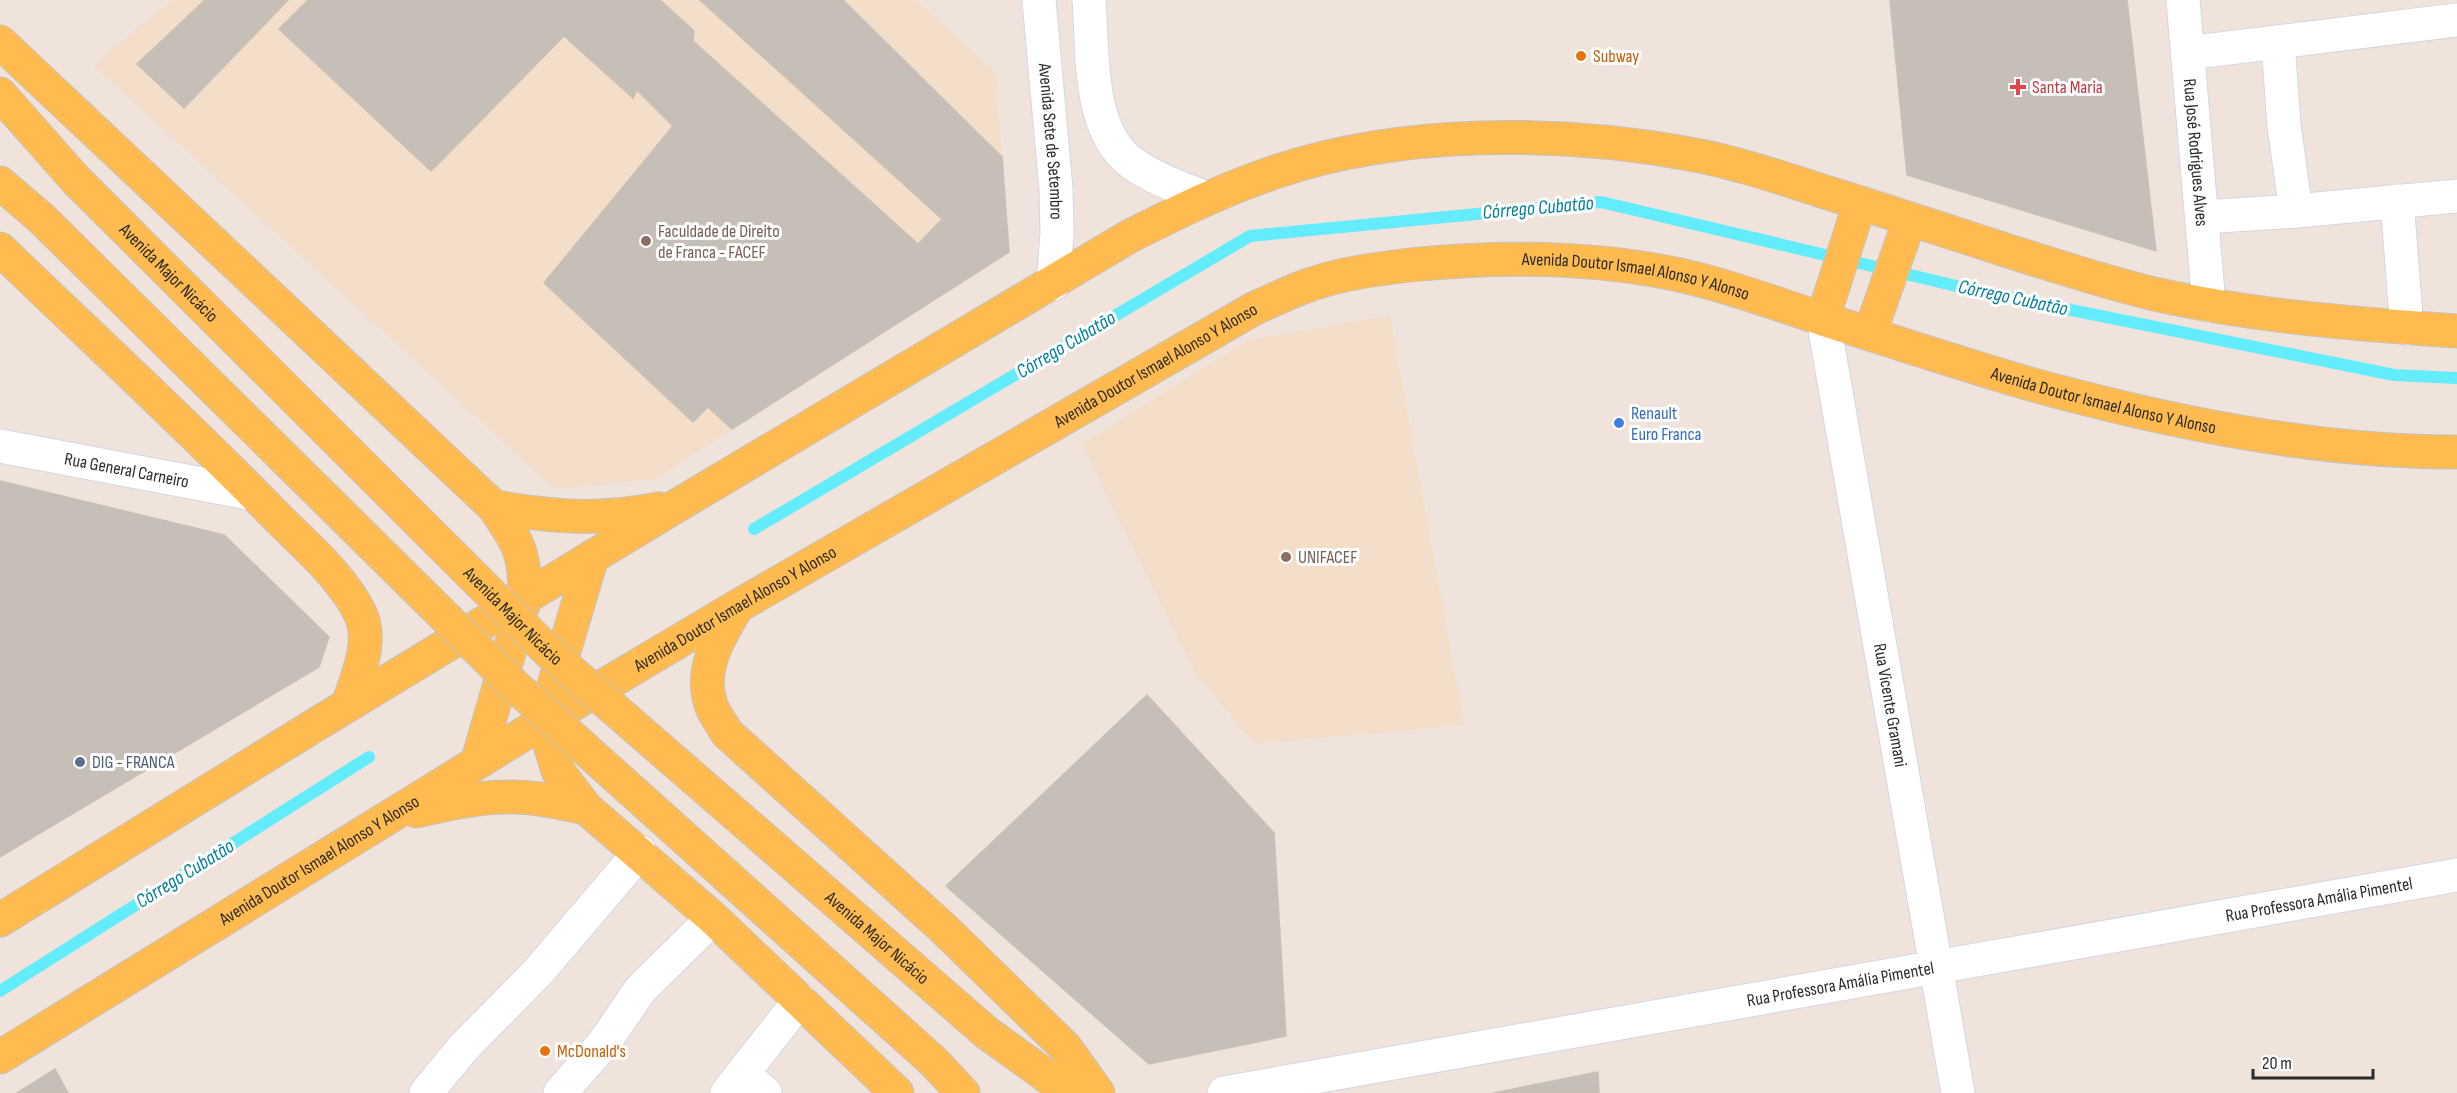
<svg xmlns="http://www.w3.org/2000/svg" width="2457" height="1093" viewBox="0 0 2457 1093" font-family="'Sofia Sans Condensed',sans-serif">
<rect width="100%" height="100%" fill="#efe3dc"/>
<g fill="#f2dec9">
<polygon points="172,0 916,0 996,73 1009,252 655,479 555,490 93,65"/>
<polygon points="1390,315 1464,725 1255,744 1195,673 1082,444 1249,340"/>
</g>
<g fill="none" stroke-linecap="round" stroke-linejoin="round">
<g stroke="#63ecfc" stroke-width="12">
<polyline points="754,529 1250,236 1601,202 1982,292 2394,375 2457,378"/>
<polyline points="0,991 369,757"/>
</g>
</g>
<g fill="#c6bfb7" stroke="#cabfb5" stroke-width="1.5">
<polygon points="205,0 288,0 184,108 137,64"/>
<polygon points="308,0 660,0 694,31 693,41 918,244 1002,157 1009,252 732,429 708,407 693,422 544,283 673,126 637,90 633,98 564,36 431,171 279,29"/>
<polygon points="700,0 843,0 1002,157 942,219"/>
<polygon points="1890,0 2127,0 2156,251 1907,175"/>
<polygon points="0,481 224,535 329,637 319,667 0,857"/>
<polygon points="1147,695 1274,833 1286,1036 1149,1064 946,886"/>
<polygon points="55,1069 68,1093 17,1093"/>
<polygon points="1598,1072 1599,1093 1493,1093"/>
</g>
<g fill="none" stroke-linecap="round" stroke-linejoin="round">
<defs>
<g id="minor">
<path id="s1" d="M1039 0 1056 189 1057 234 1053 284"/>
<path d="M1089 0C1093 49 1087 131 1132 163 1154 179 1181 188 1206 198"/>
<path id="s2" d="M2183 0 2209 305"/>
<polyline points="2278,43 2284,126 2296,211"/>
<polyline points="2188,53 2457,20"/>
<polyline points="2397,201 2407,328"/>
<polyline points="2203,217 2296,211 2457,196"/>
<path id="s3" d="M1823 318 1958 1093"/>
<path id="s4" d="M0 446 254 494"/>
<polyline points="743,1074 765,1093"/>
<polyline points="426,1093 463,1048 538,972 640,852"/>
<polyline points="560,1093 604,1043 640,990 713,918"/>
<polyline points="727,1093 800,1000"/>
<path id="s5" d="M1224 1093 2457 875"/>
</g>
<g id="major">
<path d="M0 42 494 507C519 544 525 552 525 598L477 763"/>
<polyline points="0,94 77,181"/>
<polyline points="0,183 41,218"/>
<path d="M0 249C90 336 183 421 271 511 301 542 340 573 360 613 374 641 357 677 348 705"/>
<polyline points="1823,318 1860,203"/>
<polyline points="1870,333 1910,219"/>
<path d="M494 507C555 517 598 521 659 509"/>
<polyline points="592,557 543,722 558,771 586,808 713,918 897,1093"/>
<path d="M737 607C719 637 699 669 711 705 714 714 722 724 727 733L943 928 1065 1047 1098 1093"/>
<path d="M416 811C446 804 477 797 508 797 534 796 561 803 586 808"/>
<path d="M0 920 325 719 678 505 1130 236C1178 212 1224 189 1275 172 1402 129 1558 130 1690 154 1734 162 1779 177 1822 191 1883 210 1944 230 2005 250 2053 265 2101 281 2150 293 2250 316 2355 324 2457 331"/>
<polyline points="987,1033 1070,1093"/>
<path id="s6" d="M0 1057 543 722 738 606 1255 308C1274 300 1293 290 1312 284 1344 273 1377 269 1410 265 1498 256 1588 256 1675 274 1726 285 1774 303 1823 319 1892 341 1961 364 2030 384 2169 422 2313 452 2457 452"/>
<polyline points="934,1062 963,1093"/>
</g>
</defs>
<use href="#minor" stroke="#d1d8e6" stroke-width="35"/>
<use href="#major" stroke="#c4c4c4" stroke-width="35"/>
<use href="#minor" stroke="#fff" stroke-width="33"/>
<use href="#major" stroke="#ffba50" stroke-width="33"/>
<defs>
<g id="major-bridge">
<path id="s7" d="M77 181 551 654 987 1033"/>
<polyline points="41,218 515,686 934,1062"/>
</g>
</defs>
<use href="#major-bridge" stroke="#c4c4c4" stroke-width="35" stroke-linecap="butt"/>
<use href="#major-bridge" stroke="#ffba50" stroke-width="33"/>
</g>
<g fill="#e8710a" stroke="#fff" stroke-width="2">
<circle cx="1581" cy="56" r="6"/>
<circle cx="545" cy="1051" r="6"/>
</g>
<path fill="#e0444e" stroke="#fff" stroke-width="2" d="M2015 78h6v6h6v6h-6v6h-6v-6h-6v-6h6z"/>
<g fill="#8d6e63" stroke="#fff" stroke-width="2">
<circle cx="646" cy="241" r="6"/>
<circle cx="1286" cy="557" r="6"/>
</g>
<circle fill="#3f7fe0" stroke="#fff" stroke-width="2" cx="1619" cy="423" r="6"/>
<circle fill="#5c6f8a" stroke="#fff" stroke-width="2" cx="80" cy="762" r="6"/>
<g text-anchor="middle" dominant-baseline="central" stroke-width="6" stroke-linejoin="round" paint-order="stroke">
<g font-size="18" fill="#c56008" stroke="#fff" text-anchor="start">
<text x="1593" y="56">Subway</text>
<text x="557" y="1051">McDonald's</text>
</g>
<g font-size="18" fill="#be3a42" stroke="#fff" text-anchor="start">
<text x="2032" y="87">Santa Maria</text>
</g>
<g font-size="18" fill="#2b2b2b" stroke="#fff">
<text stroke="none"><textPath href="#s1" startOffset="142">Avenida Sete de Setembro</textPath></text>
<text stroke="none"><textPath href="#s2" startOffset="153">Rua José Rodrigues Alves</textPath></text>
<text stroke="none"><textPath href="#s7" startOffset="130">Avenida Major Nicácio</textPath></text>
<text stroke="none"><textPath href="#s6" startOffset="1851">Avenida Doutor Ismael Alonso Y Alonso</textPath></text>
<text stroke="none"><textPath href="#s6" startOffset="1347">Avenida Doutor Ismael Alonso Y Alonso</textPath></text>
<text stroke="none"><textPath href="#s6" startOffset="2337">Avenida Doutor Ismael Alonso Y Alonso</textPath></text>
<text stroke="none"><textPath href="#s4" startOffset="129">Rua General Carneiro</textPath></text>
<text stroke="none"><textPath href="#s6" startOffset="861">Avenida Doutor Ismael Alonso Y Alonso</textPath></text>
<text stroke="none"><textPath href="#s7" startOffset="616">Avenida Major Nicácio</textPath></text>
<text stroke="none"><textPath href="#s3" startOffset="393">Rua Vicente Gramani</textPath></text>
<text stroke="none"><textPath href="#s6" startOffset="375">Avenida Doutor Ismael Alonso Y Alonso</textPath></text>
<text stroke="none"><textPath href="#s5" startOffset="1112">Rua Professora Amália Pimentel</textPath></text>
<text stroke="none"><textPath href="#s7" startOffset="1102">Avenida Major Nicácio</textPath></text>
<text stroke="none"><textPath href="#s5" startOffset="626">Rua Professora Amália Pimentel</textPath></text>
</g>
<g font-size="18" fill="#785e54" stroke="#fff" text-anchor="start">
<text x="658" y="231">Faculdade de Direito<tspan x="658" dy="21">de Franca - FACEF</tspan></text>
<text x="1298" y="557">UNIFACEF</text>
</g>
<g font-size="18" fill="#366cbe" stroke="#fff" text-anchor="start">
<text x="1631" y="413">Renault<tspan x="1631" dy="21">Euro Franca</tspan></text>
</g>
<g font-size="18" fill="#4e5e75" stroke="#fff" text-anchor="start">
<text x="92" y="762">DIG - FRANCA</text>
</g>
<g font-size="20" font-style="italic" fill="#027f9b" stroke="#fff">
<text transform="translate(1538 208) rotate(-5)">Córrego Cubatão</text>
<text transform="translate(2013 298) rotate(12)">Córrego Cubatão</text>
<text transform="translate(1066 345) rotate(-31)">Córrego Cubatão</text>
<text transform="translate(185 874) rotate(-32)">Córrego Cubatão</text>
</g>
</g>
<path d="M2253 1069v9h120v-9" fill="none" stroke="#2b2b2b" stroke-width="3"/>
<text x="2262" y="1069" font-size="18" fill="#2b2b2b" stroke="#ffffff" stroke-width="4.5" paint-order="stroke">20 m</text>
</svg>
